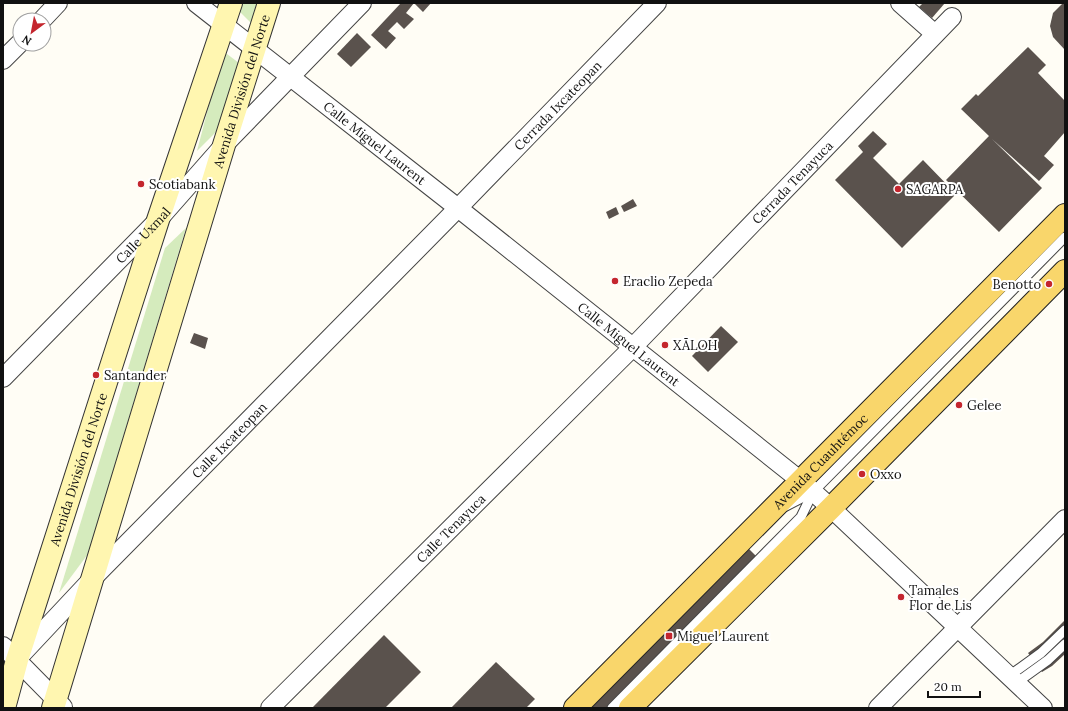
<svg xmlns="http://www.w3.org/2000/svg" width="1068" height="711" viewBox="0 0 1068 711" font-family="Lora,serif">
<rect width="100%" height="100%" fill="#fffdf5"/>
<g fill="#d5ebbd">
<polygon points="242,3 259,3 253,25 239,11"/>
<polygon points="223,51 239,63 219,129 197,151"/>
<polygon points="186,228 88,554 59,593 165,248"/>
</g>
<g fill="#5a524d">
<polygon points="401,3 431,3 423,12 414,3 406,13 414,19 404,29 397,22 388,31 396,38 386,49 371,35"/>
<polygon points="923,3 945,3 932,18 919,7"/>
<polygon points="1063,3 1065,3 1065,50 1053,37 1050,26 1053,13"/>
<polygon points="357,33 371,47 351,67 337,54"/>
<polygon points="1028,47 1046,65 1038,73 1065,101 1065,132 1044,156 1054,165 1039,181 992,139 1042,188 999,232 946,180 989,136 961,109 976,94 978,96"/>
<polygon points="873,131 887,144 873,158 899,184 923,160 956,194 902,248 835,180 863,152 858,146"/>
<polygon points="633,199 637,206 624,212 621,206"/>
<polygon points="616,207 619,214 609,219 606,212"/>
<polygon points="721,326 738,342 708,372 692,356"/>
<polygon points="194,333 208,338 205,349 190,343"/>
<polygon points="745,545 759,559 611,708 582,708"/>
<polygon points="1065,620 1065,654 1052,666 1042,672 1028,653 1043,642"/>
<polygon points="384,635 421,672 385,708 312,708"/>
<polygon points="496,662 535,699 526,708 451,708"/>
</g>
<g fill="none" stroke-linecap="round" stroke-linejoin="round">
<defs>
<g id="service">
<polyline points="786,506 813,492"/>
<polyline points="1009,676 1041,653 1065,630"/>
<polyline points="1016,683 1048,660 1065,644"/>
<polyline points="612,708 801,517 813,492 1065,237"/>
</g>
<g id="minor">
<path id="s1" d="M196 3 458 208 801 481 831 508 1043 708"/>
<polyline points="900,3 935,34"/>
<polyline points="42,20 58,3"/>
<polyline points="3,60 20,43"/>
<path id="s2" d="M3 378 158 220 224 145 362 3"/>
<polyline points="3,646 63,707"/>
<path id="s3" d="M19 657 94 577 458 208 657 3"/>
<path id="s4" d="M270 708 632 348 952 17"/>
<polyline points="878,708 1065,519"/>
</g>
<g id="secondary">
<path id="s5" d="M4 708 17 660 158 220 231 3"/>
<path id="s6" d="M53 708 224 145 269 3"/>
</g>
<g id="primary">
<path id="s7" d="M575 708 1065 215"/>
<polyline points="630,708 831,508 1065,271"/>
</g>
</defs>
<use href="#service" stroke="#444" stroke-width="11"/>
<use href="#minor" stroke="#444" stroke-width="20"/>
<use href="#secondary" stroke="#333" stroke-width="24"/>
<use href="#primary" stroke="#222" stroke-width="24"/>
<use href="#service" stroke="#fff" stroke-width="9"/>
<use href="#minor" stroke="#fff" stroke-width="18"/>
<use href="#secondary" stroke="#fff6b0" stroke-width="22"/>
<use href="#primary" stroke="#f9d66b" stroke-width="22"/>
</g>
<g fill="#c4262e" stroke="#fff" stroke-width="1.5">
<circle cx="141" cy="184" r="4"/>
<circle cx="898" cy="189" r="4"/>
<circle cx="615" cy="281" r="4"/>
<circle cx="1049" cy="284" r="4"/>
<circle cx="665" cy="345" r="4"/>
<circle cx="96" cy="375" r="4"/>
<circle cx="959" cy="405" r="4"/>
<circle cx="862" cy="474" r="4"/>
<circle cx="901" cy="597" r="4"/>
<rect x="665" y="632" width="8" height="8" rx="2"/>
</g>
<g text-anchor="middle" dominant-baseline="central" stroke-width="4" stroke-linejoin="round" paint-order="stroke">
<g font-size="13" fill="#111" stroke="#fff">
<text stroke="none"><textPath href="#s6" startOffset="645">Avenida División del Norte</textPath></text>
<text stroke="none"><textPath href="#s3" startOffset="771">Cerrada Ixcateopan</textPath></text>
<text stroke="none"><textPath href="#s1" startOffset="227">Calle Miguel Laurent</textPath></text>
<text stroke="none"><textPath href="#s4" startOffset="741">Cerrada Tenayuca</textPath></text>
<text stroke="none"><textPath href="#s2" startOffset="200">Calle Uxmal</textPath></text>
<text stroke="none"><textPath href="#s1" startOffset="551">Calle Miguel Laurent</textPath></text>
<text stroke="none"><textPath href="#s3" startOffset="302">Calle Ixcateopan</textPath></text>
<text stroke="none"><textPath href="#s7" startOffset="348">Avenida Cuauhtémoc</textPath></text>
<text stroke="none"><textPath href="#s5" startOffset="250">Avenida División del Norte</textPath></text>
<text stroke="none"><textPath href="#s4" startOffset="255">Calle Tenayuca</textPath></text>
</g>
<g font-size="13" fill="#111" stroke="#fff" text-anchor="start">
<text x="149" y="184">Scotiabank</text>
<text x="906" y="189">SAGARPA</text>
<text x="623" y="281">Eraclio Zepeda</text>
<text x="1041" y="284" text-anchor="end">Benotto</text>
<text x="673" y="345">XĀLOH</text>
<text x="104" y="375">Santander</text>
<text x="967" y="405">Gelee</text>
<text x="870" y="474">Oxxo</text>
<text x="909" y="590">Tamales<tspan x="909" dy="15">Flor de Lis</tspan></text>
<text x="677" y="636">Miguel Laurent</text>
</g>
</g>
<rect width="1068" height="711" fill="none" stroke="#111111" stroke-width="8"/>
<g transform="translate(32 32) rotate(212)"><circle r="19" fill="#ffffff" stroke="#a0a0a0"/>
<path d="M0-3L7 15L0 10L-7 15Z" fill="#c4262e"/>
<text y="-6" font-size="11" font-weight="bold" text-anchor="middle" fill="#111111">N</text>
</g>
<path d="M928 691v6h52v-6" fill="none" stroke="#111111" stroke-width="2"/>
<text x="934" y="691" font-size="12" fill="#111111" stroke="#ffffff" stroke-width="3" paint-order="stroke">20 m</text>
</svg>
